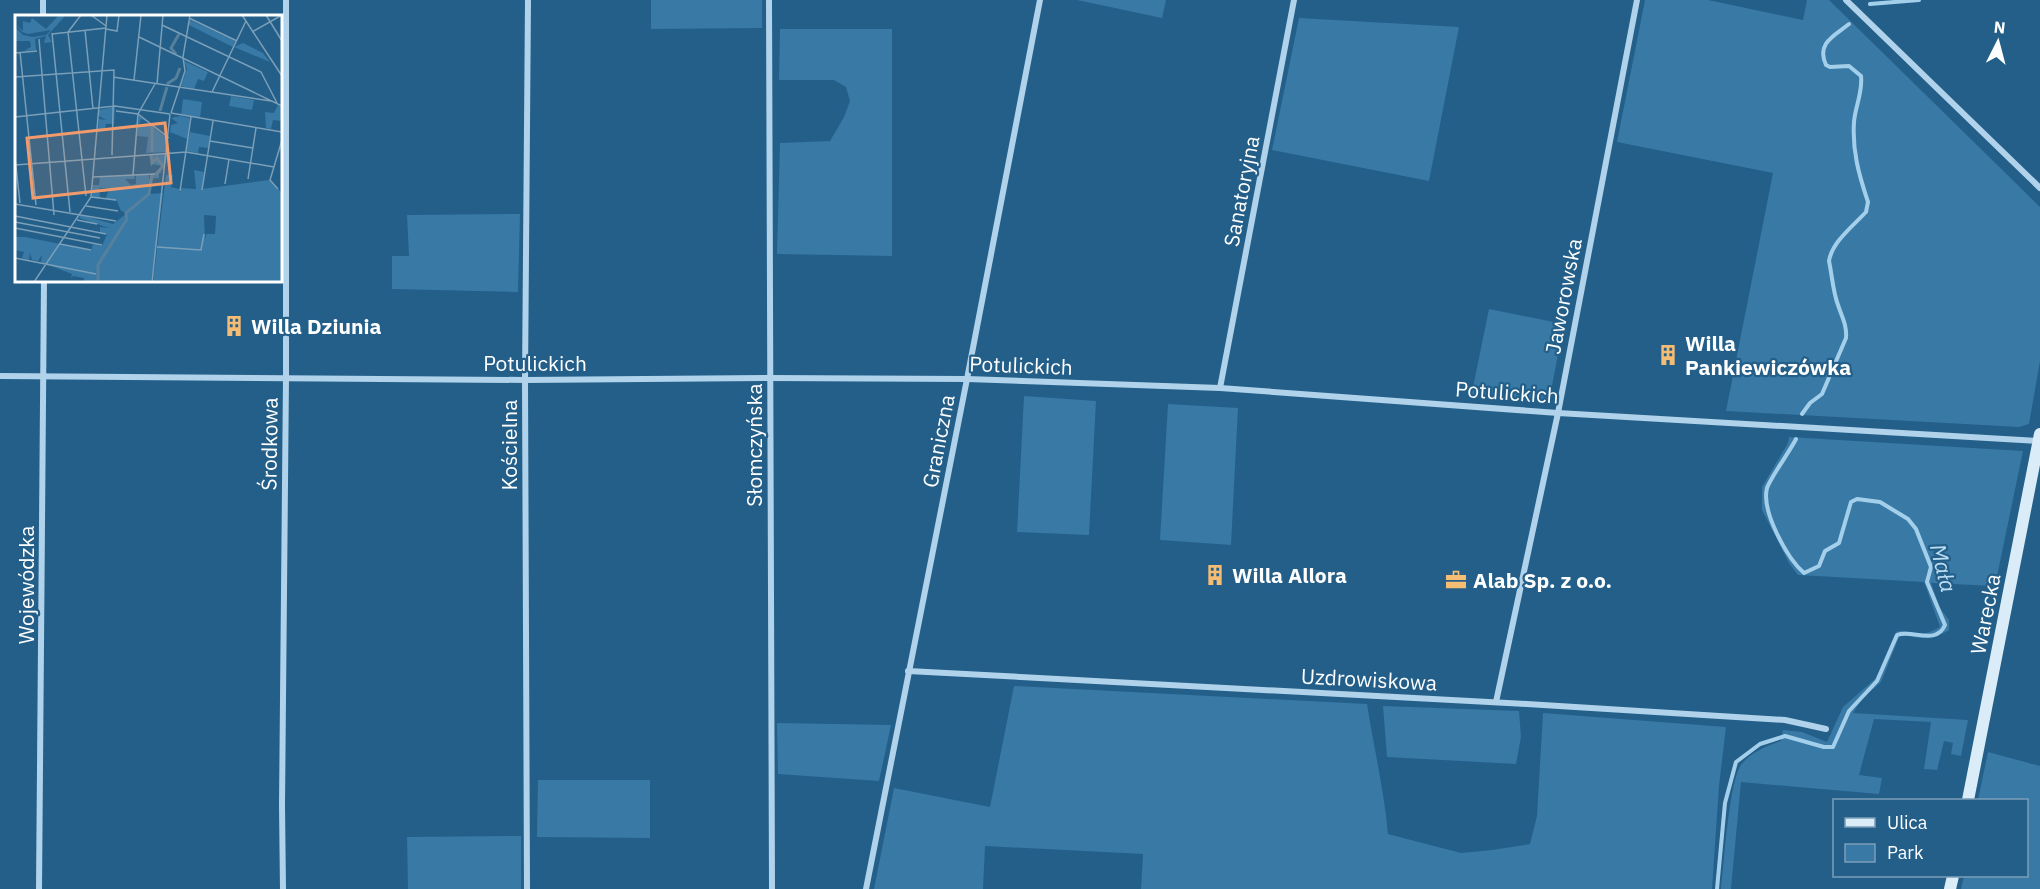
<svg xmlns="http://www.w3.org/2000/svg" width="2040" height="889" viewBox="0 0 2040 889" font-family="'IBM Plex Sans',sans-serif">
<rect width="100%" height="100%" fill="#235f89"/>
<g fill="#3879a6">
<polygon points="651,0 762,0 762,28 651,29"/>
<polygon points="1077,0 1166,0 1162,18"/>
<polygon points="1645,0 1708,0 1803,20 1807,0 1829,0 2040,207 2040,361 2029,424 2019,427 1726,411 1773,173 1617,142"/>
<polygon points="1299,18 1459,27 1429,181 1272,150"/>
<polygon points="780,29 892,29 892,256 777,254 780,143 830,141 844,117 850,101 846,87 834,80 779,80"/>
<polygon points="520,214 518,292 392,289 392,256 409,256 407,215"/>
<polygon points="1489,309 1564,324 1549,401 1471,397"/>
<polygon points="1024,396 1096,401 1089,535 1017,532"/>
<polygon points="1168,404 1238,408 1231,545 1160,540"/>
<path d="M1789 437 2023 451 1995 586 1931 583 1940 608 1949 620V630C1935 639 1921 640 1905 635L1899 637 1881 682 1862 699 1853 713 1968 720 1961 756 1951 754 1953 743 1944 741 1937 770 1924 769 1931 722 1874 719 1859 775 1882 778 1879 794 1741 782 1731 889H1721C1724 864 1729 782 1741 765 1750 753 1767 746 1781 741L1783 730 1802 732 1827 742 1843 707 1876 678 1896 632C1907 628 1915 636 1926 633 1931 632 1936 629 1940 627L1924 582 1798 575 1789 563 1762 510V487L1788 443Z"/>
<path d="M1014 686 1367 704C1374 748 1384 790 1388 834L1461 853 1492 850 1530 844 1537 816 1543 713 1726 727 1719 786 1712 889H1141L1143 854 985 846 983 889H874L894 788 990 807Z"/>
<polygon points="1383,706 1519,711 1521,737 1516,764 1387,757"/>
<polygon points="777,723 891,725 879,781 778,774"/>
<polygon points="1988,752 2040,766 2040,889 1961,889 1964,876 2026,876 2026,800 1978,800"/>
<polygon points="538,780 650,780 650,838 537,837"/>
<polygon points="521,836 521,889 408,889 407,837"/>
</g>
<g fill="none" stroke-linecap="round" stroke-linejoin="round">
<g stroke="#a4cfeb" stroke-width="4">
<polyline points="1870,4 1919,0"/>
<path d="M1802 414 1810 403 1822 394 1846 338C1847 325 1842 317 1838 305 1833 292 1832 275 1829 261 1832 242 1853 226 1866 212L1868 202C1859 175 1852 151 1854 122 1855 107 1863 92 1861 76L1849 66 1830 67 1826 65C1816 43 1834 36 1849 24"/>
<path d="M1717 889 1725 803 1736 762 1760 744 1785 736 1824 747H1833L1849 711 1877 681 1897 635C1912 629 1936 646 1945 625L1927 582 1931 567 1916 529 1908 519 1880 502 1857 499 1851 502 1839 543 1825 551 1819 566 1804 573C1787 558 1761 511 1767 488 1771 477 1790 451 1796 439"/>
</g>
<g stroke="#b0d2ea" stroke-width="6">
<polyline points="43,0 43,16"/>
<polyline points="769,0 772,889"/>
<polyline points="1846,0 2040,188"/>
<polyline points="0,376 525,380 770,378 967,379 1220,388 1558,413 2040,441"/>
<polyline points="1220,388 1294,0"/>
<polyline points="908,671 1527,704 1785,720 1826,729"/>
<polyline points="1496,702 1558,413 1637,0"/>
<polyline points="39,889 44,280"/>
<polyline points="283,889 282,806 286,377 286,0"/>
<polyline points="527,889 525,380 528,0"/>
<polyline points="866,889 967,379 1040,0"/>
</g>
<g stroke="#daecf8" stroke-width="12">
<polyline points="1968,800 2040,434"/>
<polyline points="1950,889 1953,876"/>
</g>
</g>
<defs>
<symbol id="building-bare" viewBox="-9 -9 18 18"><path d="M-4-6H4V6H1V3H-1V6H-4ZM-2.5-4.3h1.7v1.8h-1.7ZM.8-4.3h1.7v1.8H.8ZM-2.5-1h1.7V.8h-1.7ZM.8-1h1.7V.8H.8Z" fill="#f5bc73" stroke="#235f89" stroke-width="2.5" paint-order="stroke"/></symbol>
<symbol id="office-bare" viewBox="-9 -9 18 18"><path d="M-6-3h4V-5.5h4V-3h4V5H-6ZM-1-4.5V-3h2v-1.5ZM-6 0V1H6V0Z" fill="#f5bc73" stroke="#235f89" stroke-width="2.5" paint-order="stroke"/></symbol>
</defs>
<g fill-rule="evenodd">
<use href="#building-bare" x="219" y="311" width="30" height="30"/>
<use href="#building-bare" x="1653" y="340" width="30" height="30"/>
<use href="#building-bare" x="1200" y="560" width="30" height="30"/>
<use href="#office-bare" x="1441" y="565" width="30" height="30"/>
</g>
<g text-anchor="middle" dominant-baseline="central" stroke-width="4.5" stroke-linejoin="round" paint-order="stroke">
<g font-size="21" fill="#fff" stroke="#235f89">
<text transform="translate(1241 191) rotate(-79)">Sanatoryjna</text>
<text transform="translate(1563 296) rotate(-79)">Jaworowska</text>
<text x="535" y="363">Potulickich</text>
<text transform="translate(1021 365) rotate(2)">Potulickich</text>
<text transform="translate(1507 392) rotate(4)">Potulickich</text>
<text transform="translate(938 441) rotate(-79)">Graniczna</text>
<text transform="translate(269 444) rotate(-89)">Środkowa</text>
<text transform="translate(509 445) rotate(-90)">Kościelna</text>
<text transform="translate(754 445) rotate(-90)">Słomczyńska</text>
<text transform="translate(26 585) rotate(-90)">Wojewódzka</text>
<text transform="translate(1985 614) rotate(-79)">Warecka</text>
<text transform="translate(1369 679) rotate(3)">Uzdrowiskowa</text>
</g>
<g font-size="21" font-weight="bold" fill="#fff" stroke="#235f89" text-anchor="start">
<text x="251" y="326">Willa Dziunia</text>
<text x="1685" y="343">Willa<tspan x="1685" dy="24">Pankiewiczówka</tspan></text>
<text x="1232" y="575">Willa Allora</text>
<text x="1473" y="580">Alab Sp. z o.o.</text>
</g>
<g font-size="22" font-style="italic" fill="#bbdcf1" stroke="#235f89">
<text transform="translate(1944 568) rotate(76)">Mała</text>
</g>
</g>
<g transform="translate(15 15)">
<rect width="267" height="267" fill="#235f89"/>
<path d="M44 0H51L33 20 37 27 29 28 31 21 20 24 21 35 9 36 16 32 15 26H0V12L8 20 18 22 31 20 36 15 13 19 7 17 0 9 8 16V6L15 8 17 3 31 14ZM175 5 220 26 218 32 172 9ZM228 28 248 38 255 47 219 32ZM169 46 193 57 189 66 183 64 179 74 166 71 172 54ZM216 81 239 85 237 95 214 91ZM168 84 187 87 185 103 166 100ZM263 90 267 92V106L258 105 256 114 251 113 250 97 259 98ZM100 92 99 109H91L90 116 83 115 84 104 91 105 84 101V95ZM124 101 131 106 126 104 124 110 134 109 153 124 152 137 131 138 133 122 122 121ZM165 101 175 103 172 124 155 117 156 110 163 108 156 103ZM175 117 195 121 193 133 184 132 183 138 171 136ZM152 139 151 148 142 157H150L144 158V163L135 164V179L148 178 136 267H69V263L58 261 56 264 57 259 26 247 27 240 23 246 17 245 15 238 14 245 7 243 9 237 0 235V222H10L76 235 78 229 87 231 92 219 85 218V212L94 213 64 203 66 200 98 209 112 198 106 196 102 186 90 184 95 173H84L85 183 77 182 78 170H84L85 162 119 160 120 164H110L116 170 121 169V160H134V165L135 162 147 151 137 149 136 140ZM179 155 189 157 187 174 254 165 267 178V267H138L151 160H158L156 172 164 174 165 178 166 173 181 174ZM189 200 201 201 200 219H191L190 224Z" fill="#3879a6" fill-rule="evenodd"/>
<path fill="none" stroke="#56809c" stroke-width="3" d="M161 39 156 33 164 19M152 69 161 63 165 53M145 96 152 72M137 111V137M136 140 137 148 142 143 148 151 141 160M83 267V250L112 204 111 198 134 179 137 160"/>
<path fill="none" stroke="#7b9fb8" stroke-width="1.5" d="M66 0 53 17 71 181M76 0 91 11M227 0 267 61M251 0 267 26M174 3 222 26M147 10 246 57 262 88M91 14 102 16 104 0M70 15 78 94M237 17 267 0M37 18 55 197M37 19 91 13M124 22 267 91M24 24 39 200M5 37 21 190M0 38 22 36M0 62 99 55 97 140M98 62 256 86M119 65 126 0M142 69 148 0M197 77 231 6M101 96 123 99 154 123M156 98 267 117M156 98 170 56 168 42 175 0M0 102 100 91 155 99M195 126 238 133M0 143 5 188M0 150 171 137 259 152M118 160 123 99 140 69M78 162 140 159M233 164 241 113M210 169 214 144M263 174 255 165 267 125M187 175 198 106M165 176 176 102M76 182 101 185M0 189 101 206M71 191 103 196M0 201 91 219M62 205 82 209M0 207 85 223M0 213 87 230M45 229 76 235M142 232 186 235 189 219M0 243 81 259M19 267 76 182 92 0M137 267 155 99"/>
<path fill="#f19b6d" fill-opacity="0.15" stroke="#f19b6d" stroke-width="3" d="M150 108 156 168 18 183 12 123Z"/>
<rect width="267" height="267" fill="none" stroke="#fff" stroke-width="3"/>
</g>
<rect x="1833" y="799" width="195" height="78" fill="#235f89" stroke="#7b9fb8" stroke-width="1.5"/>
<rect x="1845" y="818" width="30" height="9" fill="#daecf8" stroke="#7b9fb8" stroke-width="1.5"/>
<text x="1887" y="829" font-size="18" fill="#ffffff">Ulica</text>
<rect x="1845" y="844" width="30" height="18" fill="#3879a6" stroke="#7b9fb8" stroke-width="1.5"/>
<text x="1887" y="859" font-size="18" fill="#ffffff">Park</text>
<g transform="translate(1998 42) rotate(6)" stroke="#235f89" stroke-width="4.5" paint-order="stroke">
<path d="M0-4.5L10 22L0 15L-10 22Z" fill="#ffffff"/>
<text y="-9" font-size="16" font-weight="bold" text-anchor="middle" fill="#ffffff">N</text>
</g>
</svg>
